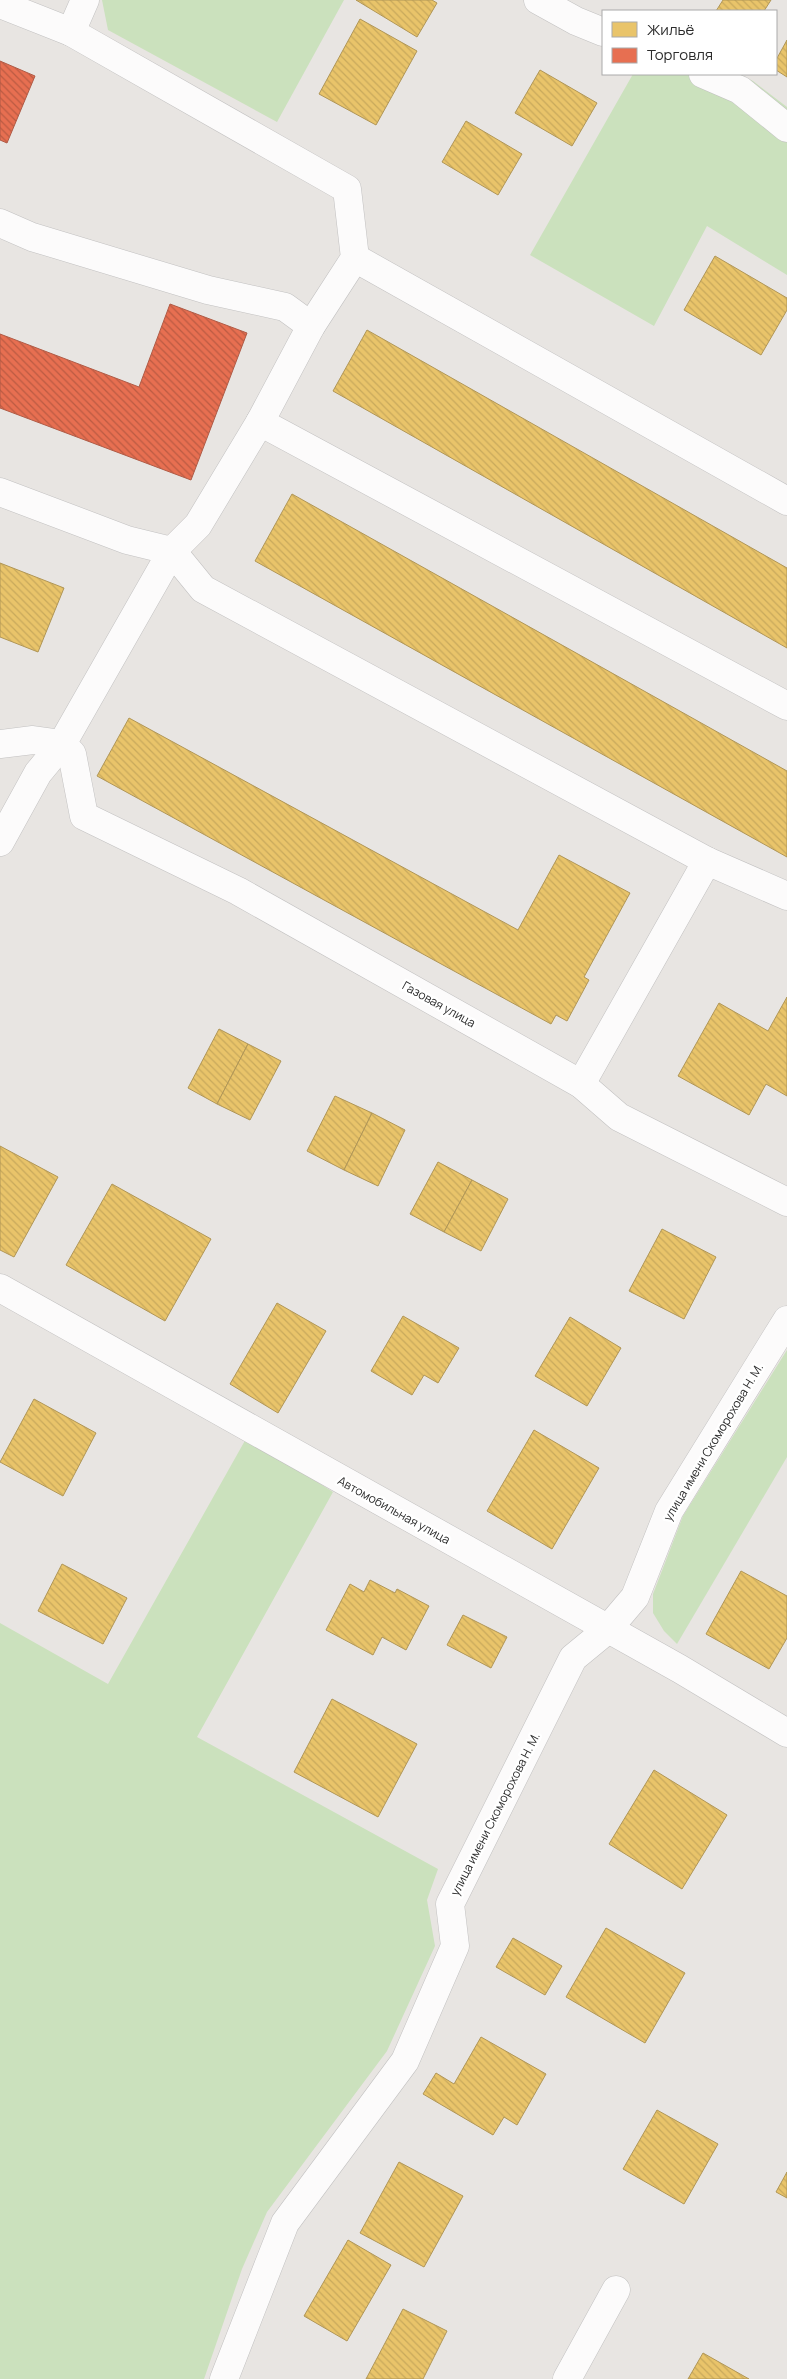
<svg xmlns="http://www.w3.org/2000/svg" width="787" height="2379" viewBox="0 0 787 2379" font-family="Manrope,sans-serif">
<defs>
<pattern id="homes-back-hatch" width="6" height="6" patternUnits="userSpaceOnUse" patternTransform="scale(1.25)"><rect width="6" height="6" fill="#e9c46a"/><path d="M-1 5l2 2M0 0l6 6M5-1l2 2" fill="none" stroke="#c8a95c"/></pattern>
<pattern id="shops-back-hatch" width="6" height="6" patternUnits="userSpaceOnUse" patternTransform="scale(1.25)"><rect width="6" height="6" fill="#e76f51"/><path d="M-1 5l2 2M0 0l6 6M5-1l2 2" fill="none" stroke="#bb5b43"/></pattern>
</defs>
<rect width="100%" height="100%" fill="#e8e5e2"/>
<g fill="#cbe1bd">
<polygon points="102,0 344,0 277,122 108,30"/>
<polygon points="633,74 739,74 753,81 787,107 787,275 707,226 654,326 530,255"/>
<polygon points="787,1350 787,1457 677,1644 664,1631 653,1613 653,1594 683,1516"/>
<polygon points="247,1437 333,1492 197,1737 438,1869 427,1900 435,1946 387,2051 267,2212 242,2269 204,2379 0,2379 0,1623 108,1684"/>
</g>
<g fill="url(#homes-back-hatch)" stroke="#b09657">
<polygon points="356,0 432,0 437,3 417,37"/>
<polygon points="723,0 771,0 764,11 716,11"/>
<polygon points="360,19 417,51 376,125 319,94"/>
<polygon points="787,40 787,77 776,70 776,60"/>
<polygon points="540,70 597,103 572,146 515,113"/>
<polygon points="466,121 522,154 498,195 442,162"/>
<polygon points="715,256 787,298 787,310 761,355 684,310"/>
<polygon points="367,330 787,568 787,648 333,391"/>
<polygon points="292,494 787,771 787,857 255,561"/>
<polygon points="0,563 64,588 38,652 0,637"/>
<polygon points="129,718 518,930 559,855 630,893 584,977 589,980 567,1021 556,1015 551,1024 97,776"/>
<polygon points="787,997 787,1096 766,1084 749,1115 678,1076 719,1003 768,1031"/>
<polygon points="219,1029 248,1044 217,1104 188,1088"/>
<polygon points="248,1044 281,1061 250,1120 217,1104"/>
<polygon points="335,1096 372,1113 344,1170 307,1151"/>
<polygon points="372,1113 405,1130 378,1186 344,1170"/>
<polygon points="0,1146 58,1177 14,1257 0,1250"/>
<polygon points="438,1162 472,1180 444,1232 410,1214"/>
<polygon points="472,1180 508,1199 481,1251 444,1232"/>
<polygon points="112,1184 211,1239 165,1321 66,1265"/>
<polygon points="662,1229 716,1257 684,1319 629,1291"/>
<polygon points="277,1303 326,1331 278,1413 230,1384"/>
<polygon points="403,1316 459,1348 438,1383 424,1375 412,1395 371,1371"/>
<polygon points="570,1317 621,1348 587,1406 535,1376"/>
<polygon points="34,1399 96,1433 63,1496 0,1462"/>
<polygon points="534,1430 599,1468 552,1549 487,1511"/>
<polygon points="62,1564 127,1598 103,1644 38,1611"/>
<polygon points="741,1571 787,1596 787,1638 769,1669 706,1634"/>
<polygon points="370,1580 395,1593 397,1589 429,1606 406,1650 382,1637 373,1655 326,1630 350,1584 364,1592"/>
<polygon points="463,1615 507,1637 491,1668 447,1645"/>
<polygon points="332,1699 417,1744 378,1817 294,1772"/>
<polygon points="654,1770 727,1815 682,1889 609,1844"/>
<polygon points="606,1928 685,1973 645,2043 566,1997"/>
<polygon points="513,1938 562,1966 545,1995 496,1967"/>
<polygon points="481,2037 546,2074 517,2125 504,2117 493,2135 423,2094 436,2073 454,2084"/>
<polygon points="657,2110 718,2144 684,2204 623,2169"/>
<polygon points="399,2162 463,2196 424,2267 360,2233"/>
<polygon points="787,2172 787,2198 776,2192"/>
<polygon points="348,2240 391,2265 347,2341 304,2316"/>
<polygon points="403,2309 447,2331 423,2379 366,2379"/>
<polygon points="703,2353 749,2379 688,2379"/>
</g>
<g fill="url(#shops-back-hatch)" stroke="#af5b46">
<polygon points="0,61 35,76 7,143 0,140"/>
<polygon points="170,304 247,333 191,480 0,408 0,334 139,387"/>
</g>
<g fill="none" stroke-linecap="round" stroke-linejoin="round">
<defs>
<g id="minor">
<polyline points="85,0 71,32 347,189 355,258 311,326 260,422 198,525 172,551 62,744 72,754 84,816 238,891 581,1084 619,1117 787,1202"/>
<polyline points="538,0 576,21 603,32"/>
<polyline points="0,4 71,32"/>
<polyline points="703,74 740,90 787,128"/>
<polyline points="0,223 32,237 208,290 285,307 311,326"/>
<polyline points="355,258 787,501"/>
<polyline points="260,422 787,706"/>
<polyline points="0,492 127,540 172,551 203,589 707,861 787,896"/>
<polyline points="0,744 33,740 62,744"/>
<polyline points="0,842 38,773 62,744"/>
<polyline points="581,1084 707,861"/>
<polyline points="0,1288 680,1669 787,1733"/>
<polyline points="224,2379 285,2223 405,2061 455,1946 450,1904 573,1658 607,1630 635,1597 669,1511 787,1320"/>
<polyline points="567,2379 616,2290"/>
</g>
</defs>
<use href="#minor" stroke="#c2c1c1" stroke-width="29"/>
<use href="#minor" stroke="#fcfbfb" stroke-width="28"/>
</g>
<g text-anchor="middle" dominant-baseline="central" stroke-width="5" stroke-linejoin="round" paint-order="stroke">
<g font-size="12" fill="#2b2b2b" stroke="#fff">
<text transform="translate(439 1004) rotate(29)">Газовая улица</text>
<text transform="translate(713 1442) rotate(-59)">улица имени Скоморохова Н. М.</text>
<text transform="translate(394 1510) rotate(29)">Автомобильная улица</text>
<text transform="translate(495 1814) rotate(-63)">улица имени Скоморохова Н. М.</text>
</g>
</g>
<rect x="602" y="10" width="175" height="65" fill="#ffffff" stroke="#aaaaaa"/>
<rect x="612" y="22" width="25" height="15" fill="#e9c46a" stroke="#aaaaaa"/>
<text x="647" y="35" font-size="15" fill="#2b2b2b">Жильё</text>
<rect x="612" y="48" width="25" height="15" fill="#e76f51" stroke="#aaaaaa"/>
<text x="647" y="60" font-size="15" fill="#2b2b2b">Торговля</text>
</svg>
